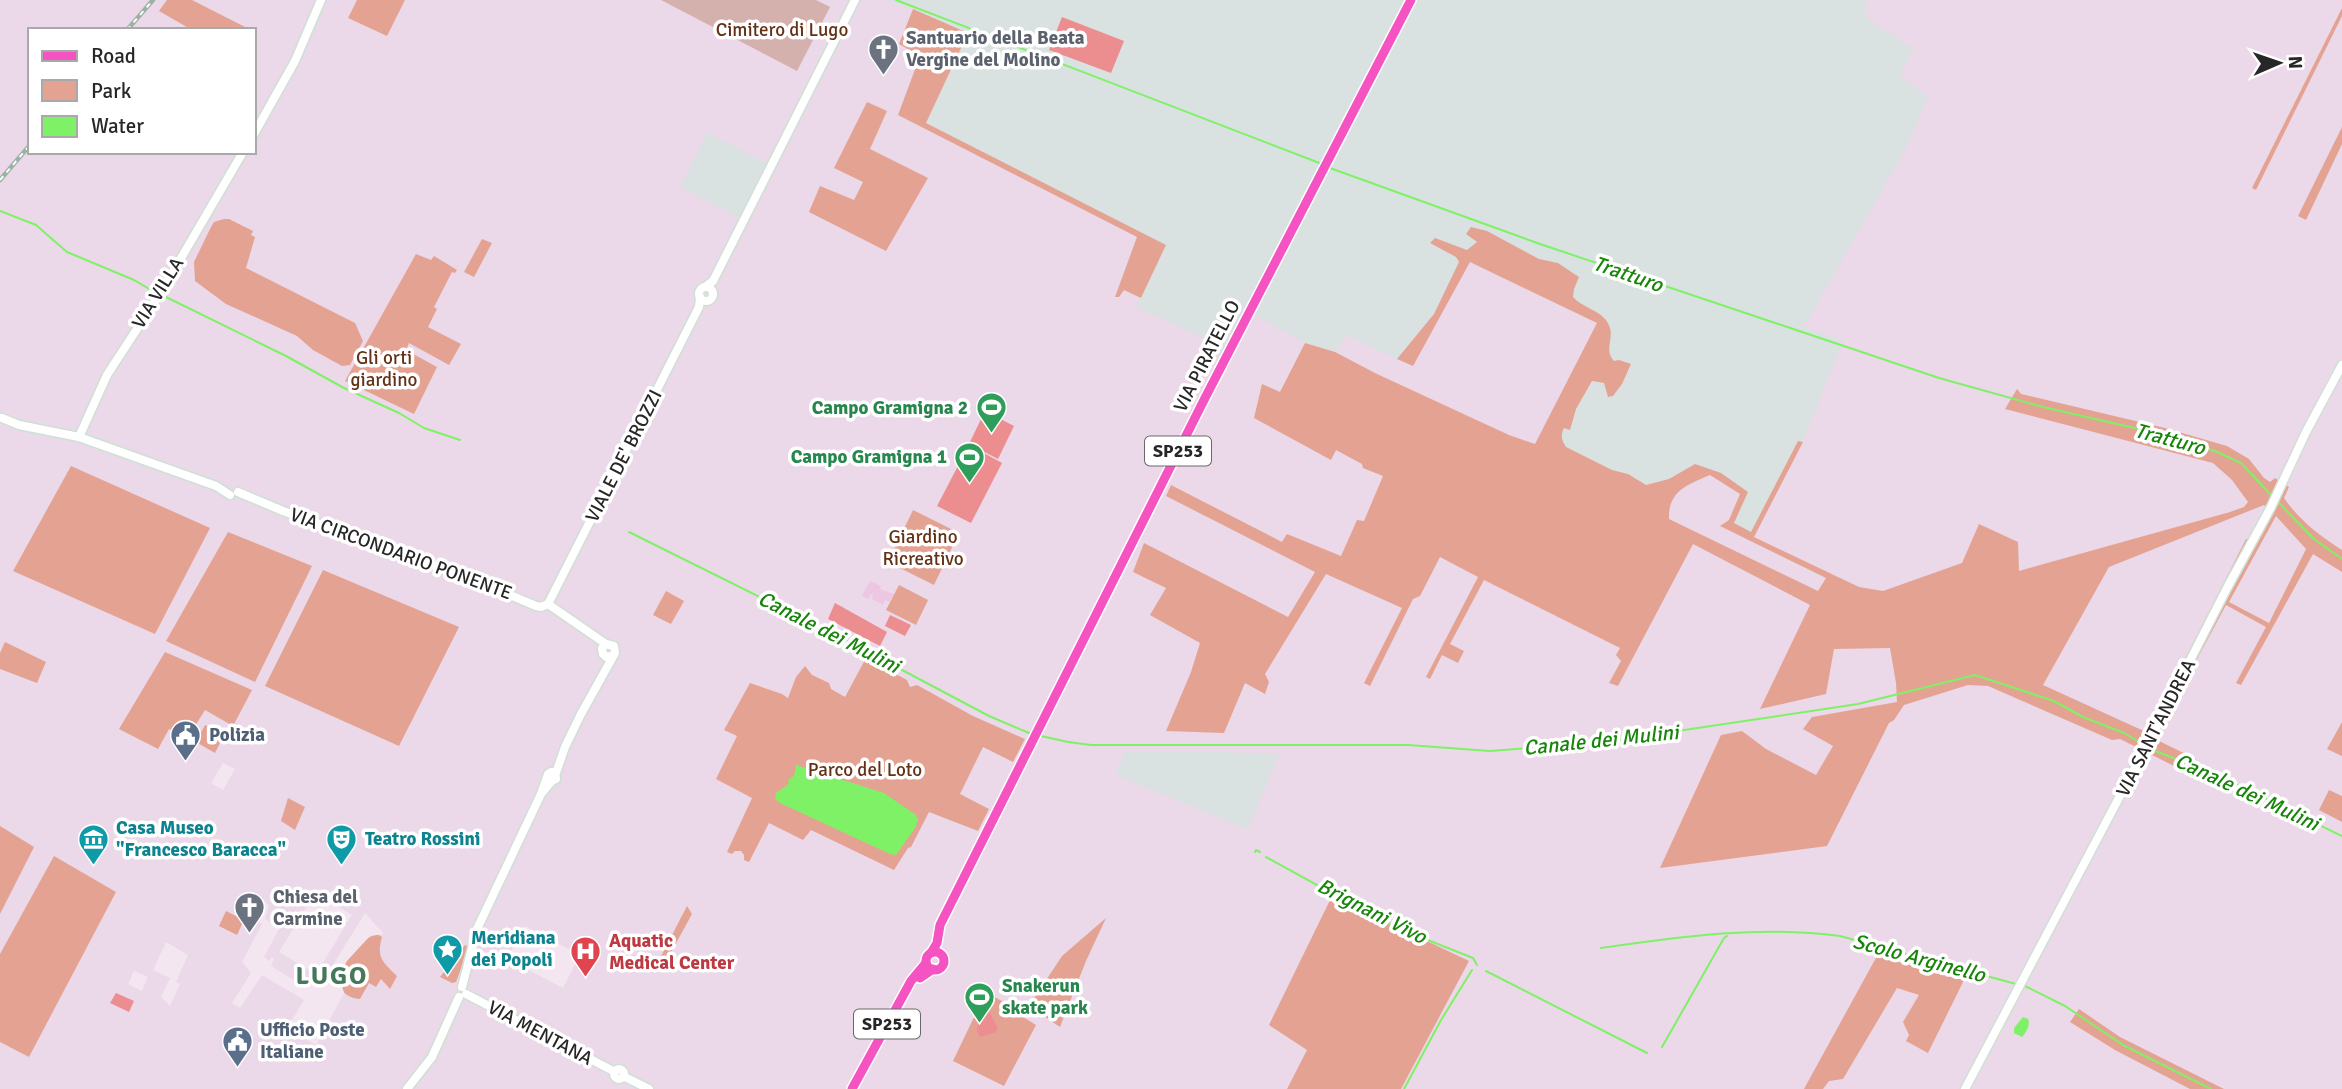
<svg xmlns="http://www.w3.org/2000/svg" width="2342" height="1089" viewBox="0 0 2342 1089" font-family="Signika,sans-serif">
<rect width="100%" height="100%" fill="#ebd8e8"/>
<g fill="#d9e2e1">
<polygon points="885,0 1867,0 1865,18 1914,48 1900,76 1928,96 1906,148 1804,327 1843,340 1803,442 1798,441 1752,533 1734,523 1747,492 1695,464 1669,479 1646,485 1628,474 1612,470 1566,447 1562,440 1562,431 1564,428 1570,429 1576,409 1593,381 1604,383 1608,397 1612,396 1627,373 1610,358 1608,352 1604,317 1579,304 1573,297 1574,289 1549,260 1539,259 1487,231 1472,248 1467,250 1435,239 1444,252 1456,257 1459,262 1434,314 1397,359 1346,335 1335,352 1305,343 1253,314 1225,365 1217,360 1222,346 1136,307 1165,245 926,123 968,33 913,9"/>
<polygon points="707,132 767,163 740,218 681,187"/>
<polygon points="1125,751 1224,752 1279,754 1248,829 1115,775"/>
</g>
<polygon fill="#edc6e4" points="870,581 881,586 880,589 894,594 889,602 885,600 883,605 872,599 873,595 871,594 868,599 862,596"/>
<g fill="#e4a392" fill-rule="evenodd">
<polygon points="167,0 192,0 251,30 192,30 159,11"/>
<polygon points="357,0 405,0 387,36 348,18"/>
<polygon points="2342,8 2342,16 2256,190 2252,188"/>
<polygon points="913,9 968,33 926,123 1166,245 1141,298 1124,290 1119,297 1115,297 1137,237 898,115 920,56 899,44"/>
<polygon points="867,102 887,111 870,149 928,178 886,251 809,212 820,186 854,200 863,182 834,168"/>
<polygon points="2342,127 2342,144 2306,220 2298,216"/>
<polygon points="224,219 229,219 253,231 251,235 255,237 246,268 355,323 363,341 350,365 342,366 313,350 297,336 226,304 195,281 194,262 211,227 214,222"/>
<path d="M1471 227 1487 231 1539 259 1558 263 1579 277 1574 289 1573 297C1582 307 1598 310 1606 320 1618 336 1602 348 1614 361L1619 360 1631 364 1622 384 1613 396 1608 397 1604 383 1592 381 1576 409 1570 430 1564 428C1560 435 1562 441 1566 447L1612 470 1628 474 1646 485 1669 479 1695 464 1721 473 1748 492 1734 523 1751 532 1798 441 1803 442 1754 537 1859 587 1883 591 1962 563 1979 524 2018 542 2019 571 2230 512 2244 507 2248 502 2232 480 2213 463 2005 409 2017 389 2021 394 2165 428 2227 446 2249 459 2264 478 2270 482 2275 478 2289 487 2284 498C2299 520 2320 536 2342 550V572L2313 554 2241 685 2236 683 2266 627 2226 605 2195 663 2192 667 2183 663 2246 539H2251L2267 509 2264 505 2109 567 2043 685 2146 732 2169 686 2178 690 2155 739 2196 759 2190 774 2120 739 2112 740 1988 686 1968 685 1904 705 1894 720 1889 723 1827 846 1660 868 1721 735 1742 731 1766 749 1816 775 1833 746 1803 729 1812 717 1897 702 1896 683 1890 648 1834 649 1826 694 1760 709 1810 605 1693 544 1618 686 1609 683 1621 661 1616 655 1620 648 1484 580 1450 644 1464 651 1458 663 1442 655 1430 679 1426 677 1478 577 1440 557 1420 596 1413 599 1370 686 1364 683 1402 608 1326 574 1265 674 1269 682 1265 694 1245 683 1224 733 1166 731 1191 672 1200 643 1150 615 1166 588 1133 572 1144 543 1288 617 1315 572 1166 496 1171 485 1282 542 1287 534 1341 556 1357 520 1364 521 1383 476 1363 468 1362 464 1336 450 1331 460 1254 418 1262 384 1280 392 1305 343 1335 352 1377 374 1509 435 1535 444 1597 323 1470 262 1413 366 1397 359 1434 314 1459 262 1456 257 1430 243 1435 238 1467 250 1477 242 1466 234ZM1710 475 1740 494 1729 520 1720 526 1826 578 1818 591 1669 519C1668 491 1687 485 1710 475ZM2276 516 2306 549 2269 623 2229 602Z"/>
<polygon points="482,239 492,243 474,277 464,272"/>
<polygon points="416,254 431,260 434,256 457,270 455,273 452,272 434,307 437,309 428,327 461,344 449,365 409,343 406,350 437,367 414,414 345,381"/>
<polygon points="71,466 210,528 155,634 13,571"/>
<polygon points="913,510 959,533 934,585 888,562"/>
<polygon points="228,532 312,566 255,682 166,641"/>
<polygon points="323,570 459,627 399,746 265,686"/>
<polygon points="899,585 928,600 916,625 886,610"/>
<polygon points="666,591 684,601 671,624 653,615"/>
<polygon points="5,642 46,662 37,683 0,669 0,653"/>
<polygon points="165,652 252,690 233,726 205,710 187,739 169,729 158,749 119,729"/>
<polygon points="866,658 907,680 910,687 917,685 973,716 1025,739 1013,762 983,747 960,794 989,809 978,831 929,812 911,847 908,848 894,870 811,830 803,840 769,823 749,862 744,860 744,855 741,851 735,851 732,854 727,852 752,798 716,779 737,736 724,730 750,683 782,694 788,698 796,677 805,666 812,675 829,683 831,689 845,697"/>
<polygon points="2342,722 2342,756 2327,749"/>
<polygon points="205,725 224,735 215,753 196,742"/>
<polygon points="2329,790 2342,796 2342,822 2319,810"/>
<polygon points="288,798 305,807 295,830 281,821"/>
<polygon points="0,826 34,847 0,914"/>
<polygon points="54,856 116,892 29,1057 0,1042 0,954"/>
<polygon points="1332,896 1469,961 1401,1089 1287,1089 1307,1050 1269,1025"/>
<polygon points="687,906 692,914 669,956 667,968 658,962"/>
<polygon points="226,911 244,920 237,935 219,926"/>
<polygon points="1106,918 1086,961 1060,1027 1029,1006 1062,956"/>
<path d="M377 934 382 937C376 958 383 962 397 976L390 989 381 979 376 987 369 983 360 999C318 995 353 940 377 934Z"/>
<polygon points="465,945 469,947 456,982 452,983 440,977"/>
<polygon points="1877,956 1964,980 1928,1053 1906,1041 1909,1035 1903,1022 1919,995 1897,988 1843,1079 1829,1081 1823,1089 1804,1089"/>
<path d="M986 992 1007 1004 1010 1014 1020 1015 1036 1025 1004 1086 953 1061ZM987 1009 997 1031 981 1036 976 1030Z"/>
<polygon points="2079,1009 2120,1037 2224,1089 2190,1089 2115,1050 2070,1022"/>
</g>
<polygon fill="#d5b1ae" points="661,0 816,0 830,7 797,71"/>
<g fill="#ec8d8f">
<polygon points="1062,17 1124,41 1111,73 1049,50"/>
<polygon points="985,411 1014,426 998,459 969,444"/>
<polygon points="969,445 1002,463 971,523 937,506"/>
<polygon points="835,603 887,632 880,646 828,619"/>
<polygon points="890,615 911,625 905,636 885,626"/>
<polygon points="116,993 134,1001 129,1012 110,1003"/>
<polygon points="984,1009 989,1011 998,1029 996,1032 980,1037 976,1030"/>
</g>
<g fill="#f3e6f0">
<polygon points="223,763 235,769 223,790 211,783"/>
<polygon points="315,893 352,915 316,974 279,952"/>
<polygon points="263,899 269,906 265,919 280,927 264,957 269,961 272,957 274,959 271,966 305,987 308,983 315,987 320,980 323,981 365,913 384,934 370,936 346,962 340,979 344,993 316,1045 288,1029 285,1031 304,1000 262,975 240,1008 232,1003 251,973 242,962 262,924 253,919"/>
<polygon points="525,926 580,955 563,988 507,959"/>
<polygon points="166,942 188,955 176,982 180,984 170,1006 161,997 170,978 153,970"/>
<polygon points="134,971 148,977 142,991 128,984"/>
</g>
<g fill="#7ff166">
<polygon points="796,765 884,793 916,815 918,820 915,828 896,855 890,854 780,803 775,799 776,793 789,784 788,780 794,776"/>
<path d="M2023 1017 2028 1019C2031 1024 2026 1033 2022 1037L2014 1033V1028Z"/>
</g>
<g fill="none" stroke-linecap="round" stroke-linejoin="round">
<g stroke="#7ff166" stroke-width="2">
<polyline points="896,0 1322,164"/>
<polyline points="1330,168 1540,244 1939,378 2043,407 2143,430 2215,451 2241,463 2271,495"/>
<polyline points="0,211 36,225 67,252 134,280 156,293"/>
<polyline points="164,296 286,356 344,388 399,413 424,428 460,440"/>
<polyline points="2278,502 2314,539 2342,559"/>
<polyline points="629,532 836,635 989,716 1029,733"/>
<polyline points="1041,736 1068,742 1091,745 1408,745 1490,751 1597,743 1858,704 1975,675 2054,701 2083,717 2124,733 2143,744"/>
<polyline points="2151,749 2231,782 2342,836"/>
<polyline points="1255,852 1256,850 1260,852"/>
<polyline points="1266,857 1353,905 1400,929 1473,958 1477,965"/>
<path d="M1601 948C1679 937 1761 925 1840 936L2016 984"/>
<polyline points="1486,971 1647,1053"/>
<polyline points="2025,986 2065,1006 2123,1045 2211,1089"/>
<polyline points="1662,1047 1724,938 1727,936"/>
<polyline points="1404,1089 1441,1020 1472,970"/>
</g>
<defs>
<g id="secondary">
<polyline points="254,134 295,61 321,0"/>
<polyline points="705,287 713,281 855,0"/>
<circle cx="706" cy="294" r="7"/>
<polyline points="2,418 19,425 79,437 216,486 230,495"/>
<polyline points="79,437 107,375 163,289 243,152"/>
<polyline points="238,492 283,511 472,579 536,606 541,607 548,604"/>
<polyline points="548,604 699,307 700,297"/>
<polyline points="548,604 606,644"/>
<polyline points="556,773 565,747 581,714 615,653 614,646 606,644 602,648 603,654 606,657 611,656"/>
<polyline points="462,987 477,929 541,794 548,774 551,772 555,772 556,779 552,781 541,794"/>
<polyline points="466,994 615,1072"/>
<circle cx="619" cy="1074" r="5"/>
<polyline points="623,1076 649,1089"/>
<polyline points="407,1089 432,1057 459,997"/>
<polyline points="1965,1089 2149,741 2227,588 2271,507 2306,432 2342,365"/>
</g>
<g id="primary">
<circle cx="935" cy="961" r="9"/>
<polyline points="931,953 937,943 940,925 1205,398 1411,0"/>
<polyline points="920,978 933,969"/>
<polyline points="852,1089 911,981 926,963"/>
</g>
</defs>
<use href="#secondary" stroke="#cde1d4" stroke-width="11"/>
<use href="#primary" stroke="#fff" stroke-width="12"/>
<use href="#secondary" stroke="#fff" stroke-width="8"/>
<use href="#primary" stroke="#f453c1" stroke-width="9"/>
<defs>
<g id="rail">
<polyline points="127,30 153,0"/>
<polyline points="0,180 30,145"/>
</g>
</defs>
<use href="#rail" stroke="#9bb2a4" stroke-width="4.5"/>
<use href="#rail" stroke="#fff" stroke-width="2" stroke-dasharray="5" stroke-linecap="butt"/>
</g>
<defs>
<symbol id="church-pin" viewBox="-11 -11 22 30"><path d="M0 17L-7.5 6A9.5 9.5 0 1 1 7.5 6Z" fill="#6b7280" stroke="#fff"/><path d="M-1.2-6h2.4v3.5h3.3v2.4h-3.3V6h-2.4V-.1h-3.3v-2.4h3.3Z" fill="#fff"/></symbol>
<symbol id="stadium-pin" viewBox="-11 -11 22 30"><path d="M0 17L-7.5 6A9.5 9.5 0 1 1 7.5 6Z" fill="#2e9e5b" stroke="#fff"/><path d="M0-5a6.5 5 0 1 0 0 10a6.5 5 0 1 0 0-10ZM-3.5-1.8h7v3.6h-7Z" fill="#fff"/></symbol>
<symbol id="civic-pin" viewBox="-11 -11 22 30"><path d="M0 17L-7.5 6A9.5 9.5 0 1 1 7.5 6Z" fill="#5c6f8a" stroke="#fff"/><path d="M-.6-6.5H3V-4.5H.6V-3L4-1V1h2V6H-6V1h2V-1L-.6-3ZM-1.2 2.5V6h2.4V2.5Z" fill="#fff"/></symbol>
<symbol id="museum-pin" viewBox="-11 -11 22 30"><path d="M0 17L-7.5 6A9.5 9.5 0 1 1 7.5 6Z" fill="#0f9aa8" stroke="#fff"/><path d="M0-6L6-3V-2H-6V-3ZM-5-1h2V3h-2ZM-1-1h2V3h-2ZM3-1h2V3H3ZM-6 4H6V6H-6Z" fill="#fff"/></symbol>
<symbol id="theatre-pin" viewBox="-11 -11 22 30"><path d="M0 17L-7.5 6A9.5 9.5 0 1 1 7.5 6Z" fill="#0f9aa8" stroke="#fff"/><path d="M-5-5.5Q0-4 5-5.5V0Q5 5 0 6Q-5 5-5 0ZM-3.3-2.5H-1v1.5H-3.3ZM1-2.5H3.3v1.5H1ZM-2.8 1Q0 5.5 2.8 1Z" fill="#fff"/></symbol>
<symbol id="sight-pin" viewBox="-11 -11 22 30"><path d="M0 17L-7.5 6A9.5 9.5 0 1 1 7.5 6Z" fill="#0f9aa8" stroke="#fff"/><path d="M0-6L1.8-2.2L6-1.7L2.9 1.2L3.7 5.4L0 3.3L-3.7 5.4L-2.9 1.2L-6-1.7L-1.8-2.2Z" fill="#fff"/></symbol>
<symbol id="hospital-pin" viewBox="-11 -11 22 30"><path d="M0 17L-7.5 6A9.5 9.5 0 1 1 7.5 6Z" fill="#e0444e" stroke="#fff"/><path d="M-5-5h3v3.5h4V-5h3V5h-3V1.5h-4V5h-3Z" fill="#fff"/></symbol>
</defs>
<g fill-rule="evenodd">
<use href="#church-pin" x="866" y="32" width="35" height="47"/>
<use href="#stadium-pin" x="974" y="390" width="35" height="47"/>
<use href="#stadium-pin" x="952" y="440" width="35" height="47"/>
<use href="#civic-pin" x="168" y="718" width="35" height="47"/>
<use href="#museum-pin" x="76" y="822" width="35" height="47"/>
<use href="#theatre-pin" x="324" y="822" width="35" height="47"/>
<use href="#church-pin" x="232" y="890" width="35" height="47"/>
<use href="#sight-pin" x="430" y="932" width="35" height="47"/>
<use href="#hospital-pin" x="568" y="934" width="35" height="47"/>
<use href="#stadium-pin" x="962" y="980" width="35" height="47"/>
<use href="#civic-pin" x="220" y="1024" width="35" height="47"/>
</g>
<g text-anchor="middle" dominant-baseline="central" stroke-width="7" stroke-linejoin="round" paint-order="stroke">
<g fill="#fff" stroke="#686868" stroke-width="2">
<rect x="1145" y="436.5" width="66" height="29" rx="5"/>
<rect x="854" y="1009.5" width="66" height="29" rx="5"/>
</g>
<g font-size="18" font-weight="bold" fill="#272727">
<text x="1178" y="451">SP253</text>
<text x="887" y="1024">SP253</text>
</g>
<g font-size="19" fill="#643117" stroke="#fff">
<text x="782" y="30">Cimitero di Lugo</text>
<text x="384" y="358">Gli orti<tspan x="384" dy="22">giardino</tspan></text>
<text x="923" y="537">Giardino<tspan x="923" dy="22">Ricreativo</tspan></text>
<text x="865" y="770">Parco del Loto</text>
</g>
<g font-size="19" font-weight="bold" fill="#5b616d" stroke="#fff" text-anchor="start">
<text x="906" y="38">Santuario della Beata<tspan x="906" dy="22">Vergine del Molino</tspan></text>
<text x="273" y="897">Chiesa del<tspan x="273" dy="22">Carmine</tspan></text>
</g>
<g font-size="19" fill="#272727" stroke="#fff">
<text transform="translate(158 293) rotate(-58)">VIA VILLA</text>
<text transform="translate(1207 356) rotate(-63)">VIA PIRATELLO</text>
<text transform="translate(624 456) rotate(-63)">VIALE DE' BROZZI</text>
<text transform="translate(401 554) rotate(20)">VIA CIRCONDARIO PONENTE</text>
<text transform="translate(2156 728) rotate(-63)">VIA SANT'ANDREA</text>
<text transform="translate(540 1033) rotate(28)">VIA MENTANA</text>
</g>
<g font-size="19" font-weight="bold" fill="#27864d" stroke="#fff" text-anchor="end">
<text x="968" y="408">Campo Gramigna 2</text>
<text x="947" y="457">Campo Gramigna 1</text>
<text x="1002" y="986" text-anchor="start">Snakerun<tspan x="1002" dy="22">skate park</tspan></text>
</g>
<g font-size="19" font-weight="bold" fill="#4e5e75" stroke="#fff" text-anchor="start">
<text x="209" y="735">Polizia</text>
<text x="260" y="1030">Ufficio Poste<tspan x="260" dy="22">Italiane</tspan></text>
</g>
<g font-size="19" font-weight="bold" fill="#0d838f" stroke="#fff" text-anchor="start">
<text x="116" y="828">Casa Museo<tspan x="116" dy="22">"Francesco Baracca"</tspan></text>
<text x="365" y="839">Teatro Rossini</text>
<text x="471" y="938">Meridiana<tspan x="471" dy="22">dei Popoli</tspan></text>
</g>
<g font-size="19" font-weight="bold" fill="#be3a42" stroke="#fff" text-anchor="start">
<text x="609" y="941">Aquatic<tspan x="609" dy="22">Medical Center</tspan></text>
</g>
<g font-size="21" font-style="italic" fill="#17850a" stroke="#fff">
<text transform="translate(1628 274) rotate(19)">Tratturo</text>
<text transform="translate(2170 439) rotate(15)">Tratturo</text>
<text transform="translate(829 632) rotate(27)">Canale dei Mulini</text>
<text transform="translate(1601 740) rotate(-6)">Canale dei Mulini</text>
<text transform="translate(2247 792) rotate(25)">Canale dei Mulini</text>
<text transform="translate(1372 911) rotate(27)">Brignani Vivo</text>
<text transform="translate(1919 958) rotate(15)">Scolo Arginello</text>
</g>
<g font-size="26" font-weight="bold" letter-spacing="2" fill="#477859" stroke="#fff">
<text x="332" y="976">LUGO</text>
</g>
</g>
<rect x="28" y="28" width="228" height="126" fill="#ffffff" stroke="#a9a9a9" stroke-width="2"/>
<rect x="42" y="51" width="35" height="10" fill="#f453c1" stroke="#a9a9a9" stroke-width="2"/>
<text x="91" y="63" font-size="21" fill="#272727">Road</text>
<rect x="42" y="80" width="35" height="21" fill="#e4a392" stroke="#a9a9a9" stroke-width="2"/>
<text x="91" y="98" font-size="21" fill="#272727">Park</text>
<rect x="42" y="116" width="35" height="21" fill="#7ff166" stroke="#a9a9a9" stroke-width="2"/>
<text x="91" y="133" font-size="21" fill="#272727">Water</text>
<g transform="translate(2279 63) rotate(88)" stroke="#ffffff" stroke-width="5" paint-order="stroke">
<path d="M0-5L12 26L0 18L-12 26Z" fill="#272727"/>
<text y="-10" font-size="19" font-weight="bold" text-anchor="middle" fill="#272727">N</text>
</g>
</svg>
